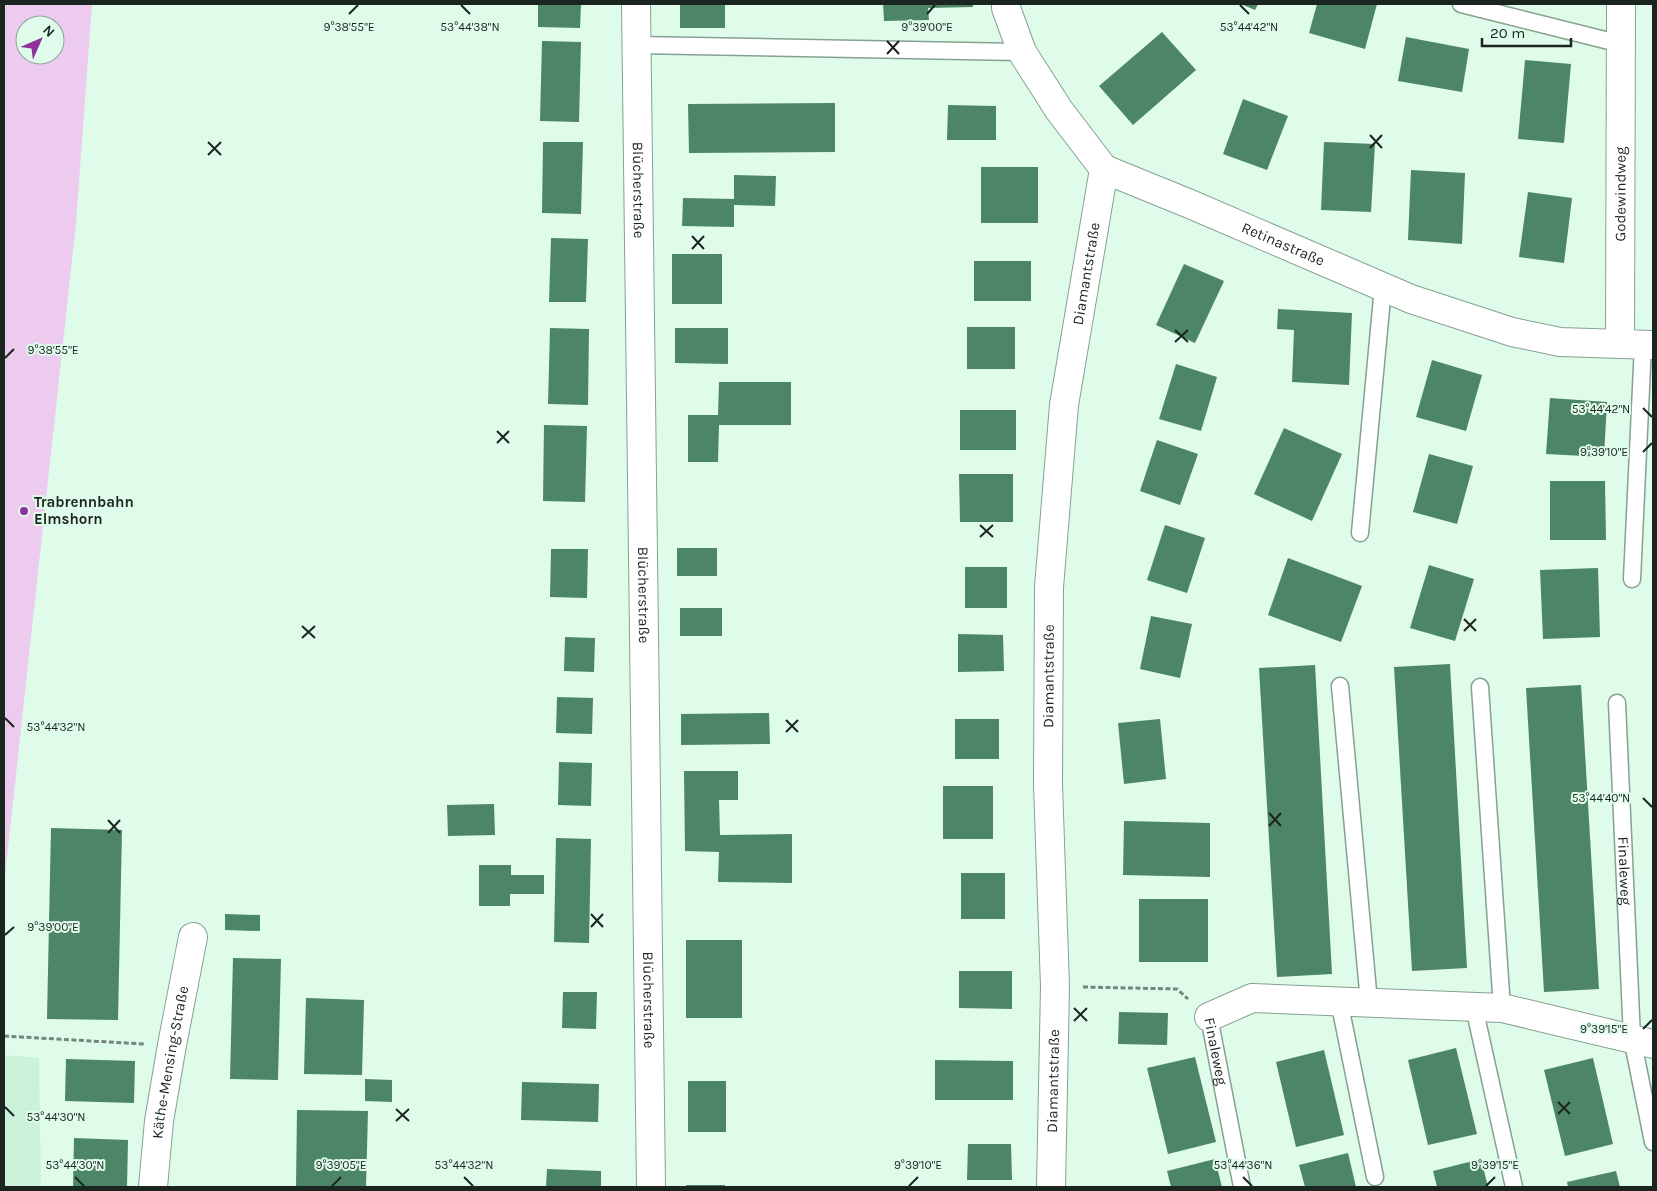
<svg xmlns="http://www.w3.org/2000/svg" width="1657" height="1191" viewBox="0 0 1657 1191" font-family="Karla,sans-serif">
<rect width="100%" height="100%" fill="#dffbea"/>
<polygon fill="#ccf1db" points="4,1055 39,1058 41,1187 4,1187"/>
<path fill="#eccbef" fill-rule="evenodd" d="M4 4H92L76 223 4 885ZM25 25H55V55H25Z"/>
<g fill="#4d8567">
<polygon points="538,4 581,4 580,28 538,27"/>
<rect x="680" y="4" width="45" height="24"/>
<polygon points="883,4 973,4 973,7 928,8 929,20 884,21"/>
<polygon points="1241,4 1258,4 1255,10"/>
<polygon points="1317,4 1377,4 1365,49 1309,33"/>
<polygon points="1162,32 1196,70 1133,125 1099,86"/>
<polygon points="1406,37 1469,49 1462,92 1398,81"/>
<polygon points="542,41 581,42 579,122 540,121"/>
<polygon points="1525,60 1571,64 1564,143 1518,139"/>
<polygon points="1243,99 1288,116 1267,170 1223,154"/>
<polygon points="835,103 835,152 689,153 688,104"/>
<polygon points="948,105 996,106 996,140 947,140"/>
<polygon points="543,142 583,142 581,214 542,213"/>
<polygon points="1324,142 1375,144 1371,212 1321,210"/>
<rect x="981" y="167" width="57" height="56"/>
<polygon points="1411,170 1465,173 1462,244 1408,240"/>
<polygon points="734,175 776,176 775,206 734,205 734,227 682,226 683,198 734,199"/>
<polygon points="1528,192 1572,198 1564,263 1519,257"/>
<polygon points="551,238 588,239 586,302 549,302"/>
<rect x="672" y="254" width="50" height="50"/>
<rect x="974" y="261" width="57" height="40"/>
<polygon points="1184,264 1224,281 1195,343 1156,325"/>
<polygon points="1278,309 1352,313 1349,385 1292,382 1294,330 1277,329"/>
<rect x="967" y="327" width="48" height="42"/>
<polygon points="550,328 589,329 588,405 548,404"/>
<polygon points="675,328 728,328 728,364 675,363"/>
<polygon points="1432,360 1482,375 1466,431 1416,417"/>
<polygon points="1176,364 1217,377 1201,431 1159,419"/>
<polygon points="719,382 791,382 791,425 719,425 718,462 688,462 688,415 718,415"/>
<polygon points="1550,398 1607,402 1604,457 1546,454"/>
<rect x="960" y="410" width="56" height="40"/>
<polygon points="544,425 587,426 585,502 543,501"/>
<polygon points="1284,428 1342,454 1312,521 1254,494"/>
<polygon points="1157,440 1198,454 1180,505 1140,491"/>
<polygon points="1429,454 1473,466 1457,524 1413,512"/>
<polygon points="959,474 1013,474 1013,522 960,522"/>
<polygon points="1550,481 1605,481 1606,540 1550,540"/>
<polygon points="1165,525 1205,538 1187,593 1147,580"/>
<rect x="677" y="548" width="40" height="28"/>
<polygon points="551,549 588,549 587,598 550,597"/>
<polygon points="1288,558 1362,586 1341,642 1268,615"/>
<polygon points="1429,565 1474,579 1455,641 1410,628"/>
<rect x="965" y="567" width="42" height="41"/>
<polygon points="1598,568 1600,637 1543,639 1540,570"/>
<rect x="680" y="608" width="42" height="28"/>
<polygon points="1151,616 1192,624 1180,678 1140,669"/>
<polygon points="958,634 1003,635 1004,671 958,672"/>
<polygon points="565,637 595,638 594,672 564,671"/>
<polygon points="1450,664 1467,968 1412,971 1394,667"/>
<polygon points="1315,665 1332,974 1277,977 1259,668"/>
<polygon points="1581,685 1599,989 1544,992 1526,688"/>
<polygon points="557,697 593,698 592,734 556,733"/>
<polygon points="769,713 770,744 681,745 681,714"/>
<rect x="955" y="719" width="44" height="40"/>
<polygon points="1160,719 1166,779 1124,784 1118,723"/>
<polygon points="559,762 592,763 591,806 558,805"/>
<polygon points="684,771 738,771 738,800 719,800 720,835 792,834 792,883 718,882 719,852 685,851"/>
<rect x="943" y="786" width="50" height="53"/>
<polygon points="494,804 495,835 448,836 447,805"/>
<polygon points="1124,821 1210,823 1210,877 1123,875"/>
<polygon points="51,828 122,830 118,1020 47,1019"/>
<polygon points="556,838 591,839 589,943 554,942"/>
<polygon points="479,865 511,865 511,875 544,875 544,894 510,894 510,906 479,906"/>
<rect x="961" y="873" width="44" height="46"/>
<rect x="1139" y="899" width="69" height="63"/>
<polygon points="225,914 260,915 260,931 225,930"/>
<rect x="686" y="940" width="56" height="78"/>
<polygon points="233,958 281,959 278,1080 230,1079"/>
<polygon points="959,971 1012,971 1012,1009 959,1008"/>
<polygon points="563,992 597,992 596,1029 562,1028"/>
<polygon points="306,998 364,1000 362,1075 304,1074"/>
<polygon points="1119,1012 1168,1013 1167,1045 1118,1044"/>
<polygon points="1456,1048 1477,1134 1428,1145 1408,1060"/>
<polygon points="1324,1050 1344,1135 1296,1147 1276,1062"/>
<polygon points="1195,1057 1216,1142 1168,1154 1147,1068"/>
<polygon points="1593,1058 1613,1144 1565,1156 1544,1070"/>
<polygon points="66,1059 135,1061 134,1103 65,1101"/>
<polygon points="935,1060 1013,1061 1013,1100 935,1100"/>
<polygon points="365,1079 392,1080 392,1102 365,1101"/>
<rect x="688" y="1081" width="38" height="51"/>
<polygon points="522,1082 599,1084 598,1122 521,1120"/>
<polygon points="297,1110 368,1111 366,1187 296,1187"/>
<polygon points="74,1138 128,1140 127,1187 73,1187"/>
<polygon points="968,1144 1011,1144 1012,1180 967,1180"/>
<polygon points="1348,1153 1356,1187 1305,1187 1299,1165"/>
<polygon points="1215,1159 1222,1187 1171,1187 1167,1171"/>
<polygon points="1481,1159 1488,1187 1437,1187 1433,1171"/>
<polygon points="547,1169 601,1171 601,1187 546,1187"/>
<polygon points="1616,1171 1620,1187 1568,1187 1567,1182"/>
<rect x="686" y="1185" width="39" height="2"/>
</g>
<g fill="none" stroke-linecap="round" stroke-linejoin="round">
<defs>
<g id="service">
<polyline points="1461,4 1621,44"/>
<polyline points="637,45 1022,52"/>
<polyline points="1360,533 1383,287"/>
<polyline points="1632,579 1643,345"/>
<polyline points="1340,686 1369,1002"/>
<polyline points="1480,687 1502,1008"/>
<path id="s1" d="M1617 703 1632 1038 1653 1142"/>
<polyline points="1339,1001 1375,1177"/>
<polyline points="1474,1007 1514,1187"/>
<path id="s2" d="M1209 1017 1242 1187"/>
</g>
<g id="minor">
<path id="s3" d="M636 4 651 1187"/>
<path id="s4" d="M1006 4V8L1022 52 1059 110 1104 169 1190 204 1411 299 1512 332 1560 342 1653 345"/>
<path id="s5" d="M1620 344 1621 4"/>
<polyline points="1209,1017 1252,998 1502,1008 1653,1044"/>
<path id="s6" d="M153 1187 159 1121 172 1045 193 937"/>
<path id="s7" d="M1051 1187 1055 987 1048 784 1049 587 1064 405 1104 169"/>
</g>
</defs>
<use href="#service" stroke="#86a191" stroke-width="19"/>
<use href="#minor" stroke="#86a191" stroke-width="30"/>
<g stroke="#75877c" stroke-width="3" stroke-dasharray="5 2.5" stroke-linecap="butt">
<polyline points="1083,987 1177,989 1188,999"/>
<polyline points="4,1036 144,1044"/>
</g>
<use href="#service" stroke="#fff" stroke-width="16"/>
<use href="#minor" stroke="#fff" stroke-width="28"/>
</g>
<path fill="none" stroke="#1b251f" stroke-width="2" d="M461 5 470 14M1240 5 1249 14M349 14 358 5M927 14 935 5M887 41 899 54M887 54 899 41M1370 135 1382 148M208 142 221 155M1370 148 1382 135M208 155 221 142M692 236 704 249M692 249 704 236M1175 330 1188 342M1175 342 1188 330M5 358 14 349M1643 408 1652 417M497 431 509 443M497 443 509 431M1643 452 1652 443M980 525 993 537M980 537 993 525M1464 619 1476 631M302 626 315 638M1464 631 1476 619M302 638 315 626M5 718 14 727M786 720 798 732M786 732 798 720M1643 798 1652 807M1269 813 1281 826M108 820 120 833M1269 826 1281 813M108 833 120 820M591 914 603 927M591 927 603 914M5 935 14 927M1074 1008 1087 1021M1074 1021 1087 1008M1643 1029 1652 1020M1558 1102 1570 1114M5 1107 14 1116M396 1109 409 1121M1558 1114 1570 1102M396 1121 409 1109M75 1177 84 1186M464 1177 473 1186M1243 1177 1252 1186M332 1186 341 1177M909 1186 918 1177M1486 1186 1495 1177"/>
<circle fill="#8e319b" stroke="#dffbea" stroke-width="2" cx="24" cy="511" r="5"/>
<g text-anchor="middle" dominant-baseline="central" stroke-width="4" stroke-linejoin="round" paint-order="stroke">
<g font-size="15" fill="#1b251f" stroke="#dffbea">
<text stroke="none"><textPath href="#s3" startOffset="186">Blücherstraße</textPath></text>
<text stroke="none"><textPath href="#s5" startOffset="150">Godewindweg</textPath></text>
<text stroke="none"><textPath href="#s4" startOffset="388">Retinastraße</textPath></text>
<text stroke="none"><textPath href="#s7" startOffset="916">Diamantstraße</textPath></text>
<text stroke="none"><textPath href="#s3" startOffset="591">Blücherstraße</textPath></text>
<text stroke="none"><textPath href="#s7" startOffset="511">Diamantstraße</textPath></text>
<text stroke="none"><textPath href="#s1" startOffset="168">Finaleweg</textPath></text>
<text stroke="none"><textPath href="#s3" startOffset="996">Blücherstraße</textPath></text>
<text stroke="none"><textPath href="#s2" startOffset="35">Finaleweg</textPath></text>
<text stroke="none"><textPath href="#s6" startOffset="126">Käthe-Mensing-Straße</textPath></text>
<text stroke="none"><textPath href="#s7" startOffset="106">Diamantstraße</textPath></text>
</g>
<g font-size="15" font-weight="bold" fill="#1b251f" stroke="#dffbea" text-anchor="start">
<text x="34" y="502">Trabrennbahn<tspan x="34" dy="17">Elmshorn</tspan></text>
</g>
</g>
<g font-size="12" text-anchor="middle" fill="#1b251f" stroke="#dffbea" stroke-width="4" stroke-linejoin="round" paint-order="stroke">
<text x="349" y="31">9°38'55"E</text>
<text x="470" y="31">53°44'38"N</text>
<text x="927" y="31">9°39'00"E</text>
<text x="1249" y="31">53°44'42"N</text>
<text x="53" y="354">9°38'55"E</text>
<text x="1601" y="413">53°44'42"N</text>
<text x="1604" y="456">9°39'10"E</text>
<text x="56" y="731">53°44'32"N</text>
<text x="1601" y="802">53°44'40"N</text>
<text x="53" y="931">9°39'00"E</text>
<text x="1604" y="1033">9°39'15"E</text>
<text x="56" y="1121">53°44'30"N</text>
<text x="75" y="1169">53°44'30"N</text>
<text x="341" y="1169">9°39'05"E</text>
<text x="918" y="1169">9°39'10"E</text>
<text x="1243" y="1169">53°44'36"N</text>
<text x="464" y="1169">53°44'32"N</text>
<text x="1495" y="1169">9°39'15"E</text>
</g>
<rect width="1657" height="1191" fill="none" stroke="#1b251f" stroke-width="10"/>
<g transform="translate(40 40) rotate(45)"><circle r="24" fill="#dffbea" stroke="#91a599"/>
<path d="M0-4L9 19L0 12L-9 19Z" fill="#8e319b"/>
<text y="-8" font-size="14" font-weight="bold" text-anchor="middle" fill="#1b251f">N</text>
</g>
<path d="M1482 38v8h89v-8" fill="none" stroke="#1b251f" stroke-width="2.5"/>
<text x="1490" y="38" font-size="15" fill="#1b251f" stroke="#dffbea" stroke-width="4" paint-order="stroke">20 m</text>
</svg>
